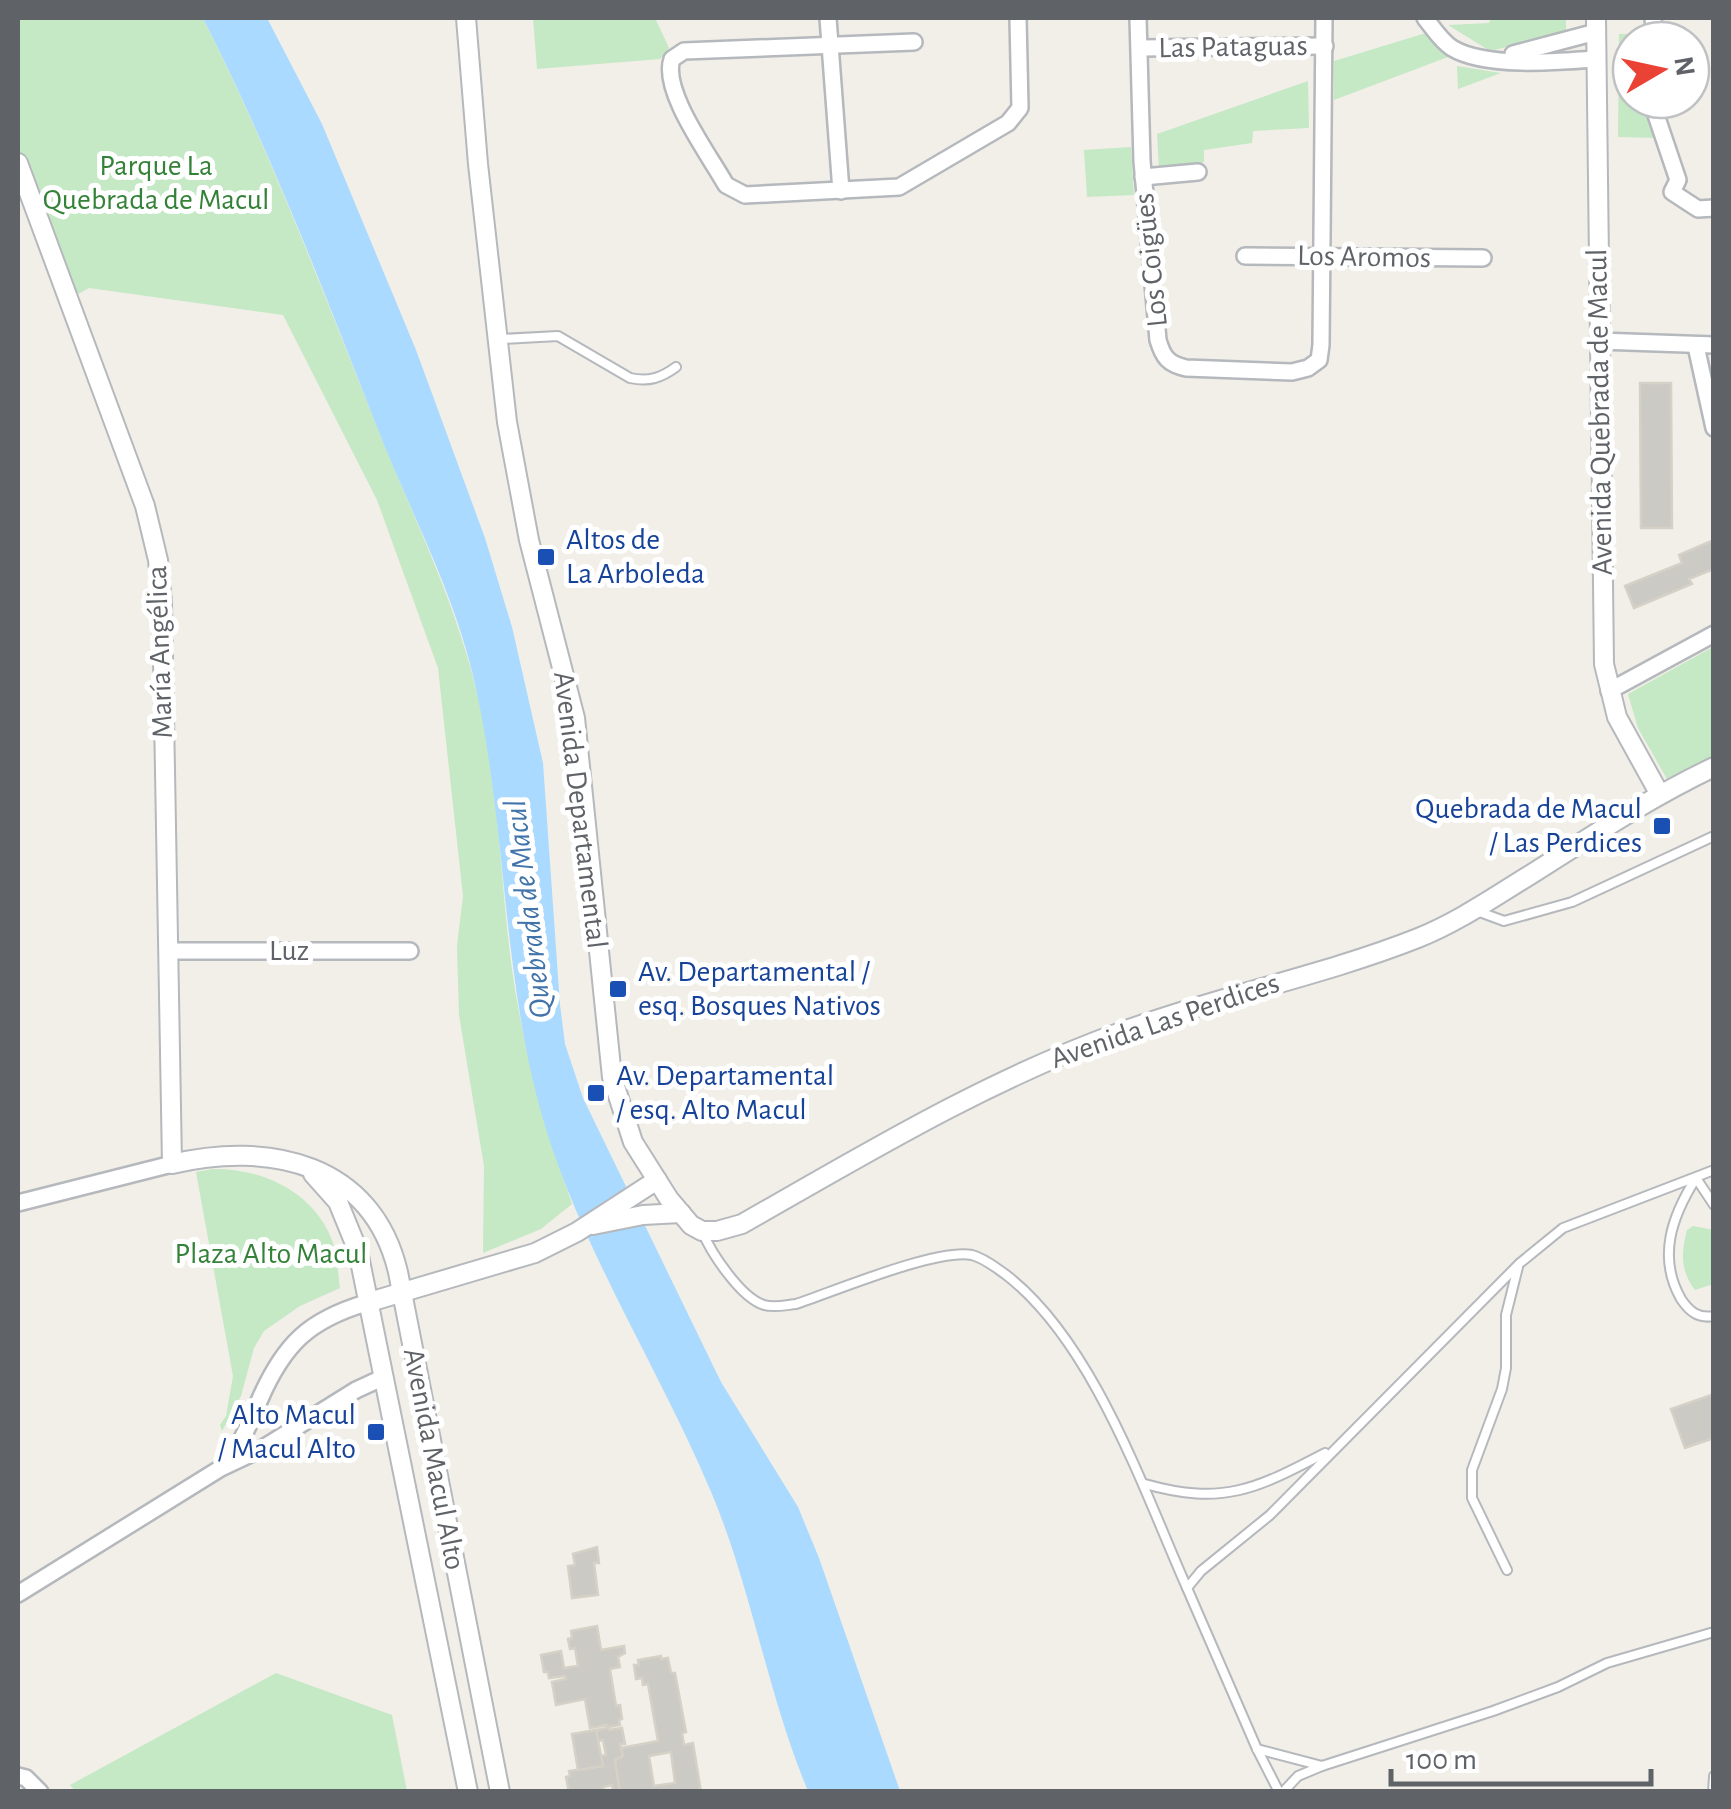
<svg xmlns="http://www.w3.org/2000/svg" width="1731" height="1809" viewBox="0 0 1731 1809" font-family="'Alegreya Sans',sans-serif">
<rect width="100%" height="100%" fill="#f1efe8"/>
<g fill="#c5e8c5">
<path d="M18 18H203C270 151 322 290 378 429 411 512 450 590 473 677 498 769 499 867 511 962 522 1046 545 1125 572 1204L541 1229 483 1253 484 1166 459 1015 457 946 463 896 438 668 377 500 283 315 89 288 78 294 18 146Z"/>
<polygon points="533,18 655,18 669,48 660,59 537,69"/>
<polygon points="1491,18 1566,18 1566,33 1490,51 1448,25 1489,23"/>
<polygon points="1426,33 1448,57 1334,100 1334,61"/>
<polygon points="1619,34 1652,34 1652,40 1631,40 1631,100 1644,100 1659,138 1618,137"/>
<polygon points="1457,66 1501,73 1458,89"/>
<polygon points="1308,81 1309,128 1253,131 1252,143 1204,150 1204,162 1159,170 1157,134"/>
<polygon points="1131,147 1134,195 1087,197 1084,150"/>
<polygon points="1713,647 1713,756 1667,779 1638,728 1628,694"/>
<path d="M213 1169C265 1168 320 1195 335 1249 338 1261 338 1276 340 1288L300 1306 264 1331 254 1348 241 1396 222 1431 220 1425 226 1416 233 1376 196 1172Z"/>
<path d="M1693 1226 1714 1230 1713 1284 1695 1290C1680 1270 1681 1253 1687 1230Z"/>
<polygon points="276,1673 392,1715 407,1791 76,1792 70,1785"/>
</g>
<path fill="#aadaff" d="M203 18H267L322 124 416 350 485 538 512 627 543 763 560 1005 565 1044 583 1098 721 1382 798 1507 819 1558 900 1791H808C768 1696 752 1590 712 1494 657 1363 576 1242 539 1105 502 966 506 823 475 684 455 593 410 512 377 427 323 289 270 150 203 18Z"/>
<g fill="#cccac5" stroke="#d6d1c6" stroke-width="2.5" fill-rule="evenodd">
<polygon points="1640,383 1671,383 1672,528 1641,528"/>
<polygon points="1714,540 1714,569 1689,579 1692,584 1634,608 1625,586 1682,563 1679,555"/>
<polygon points="1714,1394 1714,1438 1685,1448 1671,1409"/>
<polygon points="597,1547 599,1563 594,1563 598,1595 572,1598 568,1566 575,1565 573,1554"/>
<polygon points="597,1626 601,1650 624,1646 625,1653 618,1657 620,1667 610,1669 616,1706 620,1705 622,1719 619,1720 620,1725 609,1727 609,1730 622,1728 625,1744 620,1744 623,1756 615,1760 620,1792 613,1792 612,1785 603,1787 604,1792 569,1792 566,1777 570,1776 569,1771 603,1766 601,1756 606,1755 603,1740 598,1741 596,1730 607,1728 607,1725 590,1728 585,1699 556,1705 552,1682 566,1679 565,1676 549,1678 548,1672 544,1672 541,1655 561,1651 564,1668 578,1666 575,1648 570,1649 568,1639 572,1638 571,1631"/>
<path d="M661 1656V1659L668 1658 671 1673H675L686 1732 682 1733 684 1745 693 1743 701 1792H620L615 1760 623 1756 621 1748 658 1741 648 1684 643 1685 642 1678 636 1679 634 1665H639L638 1660ZM671 1752 675 1783 654 1786 649 1756Z"/>
<polygon points="596,1730 603,1766 578,1770 572,1734"/>
</g>
<g fill="none" stroke-linecap="round" stroke-linejoin="round">
<defs>
<g id="service">
<path d="M501 339 558 336 630 378C649 382 661 378 676 367"/>
<polyline points="1477,911 1504,921 1572,902 1714,836"/>
<path d="M1714 1205 1696 1178C1672 1216 1657 1257 1681 1299 1689 1311 1698 1319 1714 1316"/>
<path d="M702 1231C711 1253 741 1298 764 1305 774 1308 786 1305 796 1304 835 1291 937 1248 972 1255 984 1258 995 1267 1005 1274 1093 1341 1143 1489 1187 1588"/>
<path d="M1145 1484C1223 1506 1256 1489 1325 1453"/>
<polyline points="1507,1570 1472,1498 1472,1470 1502,1389 1506,1368 1506,1315 1518,1267"/>
<polyline points="1257,1749 1322,1766 1493,1711 1558,1687 1607,1663 1714,1632"/>
<polyline points="1279,1792 1257,1749 1187,1588 1201,1571 1270,1515 1520,1263 1563,1228 1714,1170"/>
<polyline points="1283,1792 1298,1776 1322,1766"/>
<polyline points="1713,1792 1714,1776"/>
</g>
<g id="minor">
<polyline points="828,18 841,191"/>
<path d="M1138 18 1142 161 1158 340C1163 357 1168 364 1186 368L1292 372 1308 368 1319 360 1321 345 1324 18"/>
<path d="M1425 18C1433 28 1441 41 1452 48 1485 68 1558 62 1596 59"/>
<polyline points="1653,18 1655,40"/>
<path d="M914 42 684 51 672 59C661 91 710 156 726 185L745 195 899 187 1008 123 1020 108 1018 18"/>
<polyline points="1141,48 1325,46"/>
<polyline points="1513,54 1596,32"/>
<polyline points="1651,100 1678,180 1672,192 1698,209 1714,208"/>
<polyline points="1143,177 1198,172"/>
<polyline points="1245,256 1483,258"/>
<polyline points="1599,341 1714,345"/>
<polyline points="1696,346 1714,428"/>
<polyline points="1609,691 1714,634"/>
<polyline points="168,951 410,951"/>
<polyline points="18,1203 172,1164"/>
<path d="M227 1461C243 1442 250 1421 260 1399 284 1344 309 1320 366 1303"/>
<polyline points="18,1594 221,1468 263,1448 356,1390 382,1378"/>
<polyline points="18,1776 26,1778 40,1792"/>
</g>
<g id="tertiary">
<path d="M466 18 478 164 507 422 529 540 575 718 612 1077 633 1142 669 1199 691 1225 702 1231H717L742 1224C865 1154 987 1080 1121 1032 1218 996 1322 976 1418 938 1458 922 1494 897 1530 875 1590 837 1649 798 1714 767"/>
<polyline points="1596,18 1604,664 1617,717 1659,793"/>
<path d="M18 163 145 506 158 560 162 602 172 1164C270 1141 372 1163 398 1272L500 1792"/>
<polyline points="313,1174 338,1202 358,1251 468,1792"/>
<polyline points="593,1225 643,1215 681,1213"/>
<polyline points="366,1303 535,1253 577,1232 657,1180"/>
</g>
</defs>
<use href="#service" stroke="#b5b8bc" stroke-width="12"/>
<use href="#minor" stroke="#b5b8bc" stroke-width="20"/>
<use href="#tertiary" stroke="#b5b8bc" stroke-width="22"/>
<use href="#service" stroke="#fff" stroke-width="8"/>
<use href="#minor" stroke="#fff" stroke-width="15"/>
<use href="#tertiary" stroke="#fff" stroke-width="18"/>
</g>
<g fill="#1a4fb4" stroke="#fff" stroke-width="4">
<rect x="536" y="547" width="20" height="20" rx="5"/>
<rect x="1652" y="816" width="20" height="20" rx="5"/>
<rect x="608" y="979" width="20" height="20" rx="5"/>
<rect x="586" y="1083" width="20" height="20" rx="5"/>
<rect x="366" y="1422" width="20" height="20" rx="5"/>
</g>
<g text-anchor="middle" dominant-baseline="central" stroke-width="10" stroke-linejoin="round" paint-order="stroke">
<g font-size="30" fill="#5f6368" stroke="#fff">
<text transform="translate(1233 47) rotate(-1)">Las Pataguas</text>
<text transform="translate(1364 257) rotate(1)">Los Aromos</text>
<text transform="translate(1151 260) rotate(-96)">Los Coigües</text>
<text transform="translate(1600 412) rotate(-91)">Avenida Quebrada de Macul</text>
<text transform="translate(160 652) rotate(-92)">María Angélica</text>
<text transform="translate(580 810) rotate(83)">Avenida Departamental</text>
<text x="289" y="951">Luz</text>
<text transform="translate(1165 1021) rotate(-19)">Avenida Las Perdices</text>
<text transform="translate(434 1459) rotate(79)">Avenida Macul Alto</text>
</g>
<g font-size="30" fill="#348238" stroke="#fff">
<text x="156" y="166">Parque La<tspan x="156" dy="34">Quebrada de Macul</tspan></text>
<text x="271" y="1254">Plaza Alto Macul</text>
</g>
<g font-size="30" fill="#164399" stroke="#fff" text-anchor="start">
<text x="566" y="540">Altos de<tspan x="566" dy="34">La Arboleda</tspan></text>
<text x="1642" y="809" text-anchor="end">Quebrada de Macul<tspan x="1642" dy="34">/ Las Perdices</tspan></text>
<text x="638" y="972">Av. Departamental /<tspan x="638" dy="34">esq. Bosques Nativos</tspan></text>
<text x="616" y="1076">Av. Departamental<tspan x="616" dy="34">/ esq. Alto Macul</tspan></text>
<text x="356" y="1415" text-anchor="end">Alto Macul<tspan x="356" dy="34">/ Macul Alto</tspan></text>
</g>
<g font-size="32" font-style="italic" fill="#4174aa" stroke="#fff">
<text transform="translate(528 909) rotate(-97)">Quebrada de Macul</text>
</g>
</g>
<rect width="1731" height="1809" fill="none" stroke="#5f6368" stroke-width="40"/>
<g transform="translate(1661 70) rotate(81)"><circle r="48" fill="#ffffff" stroke="#bfc1c3" stroke-width="2.5"/>
<path d="M0-8L18 38L0 25L-18 38Z" fill="#ea4335"/>
<text y="-15" font-size="28" font-weight="bold" text-anchor="middle" fill="#5f6368">N</text>
</g>
<path d="M1391 1769v15h260v-15" fill="none" stroke="#5f6368" stroke-width="5"/>
<text x="1406" y="1769" font-size="30" fill="#5f6368" stroke="#ffffff" stroke-width="8" paint-order="stroke">100 m</text>
</svg>
